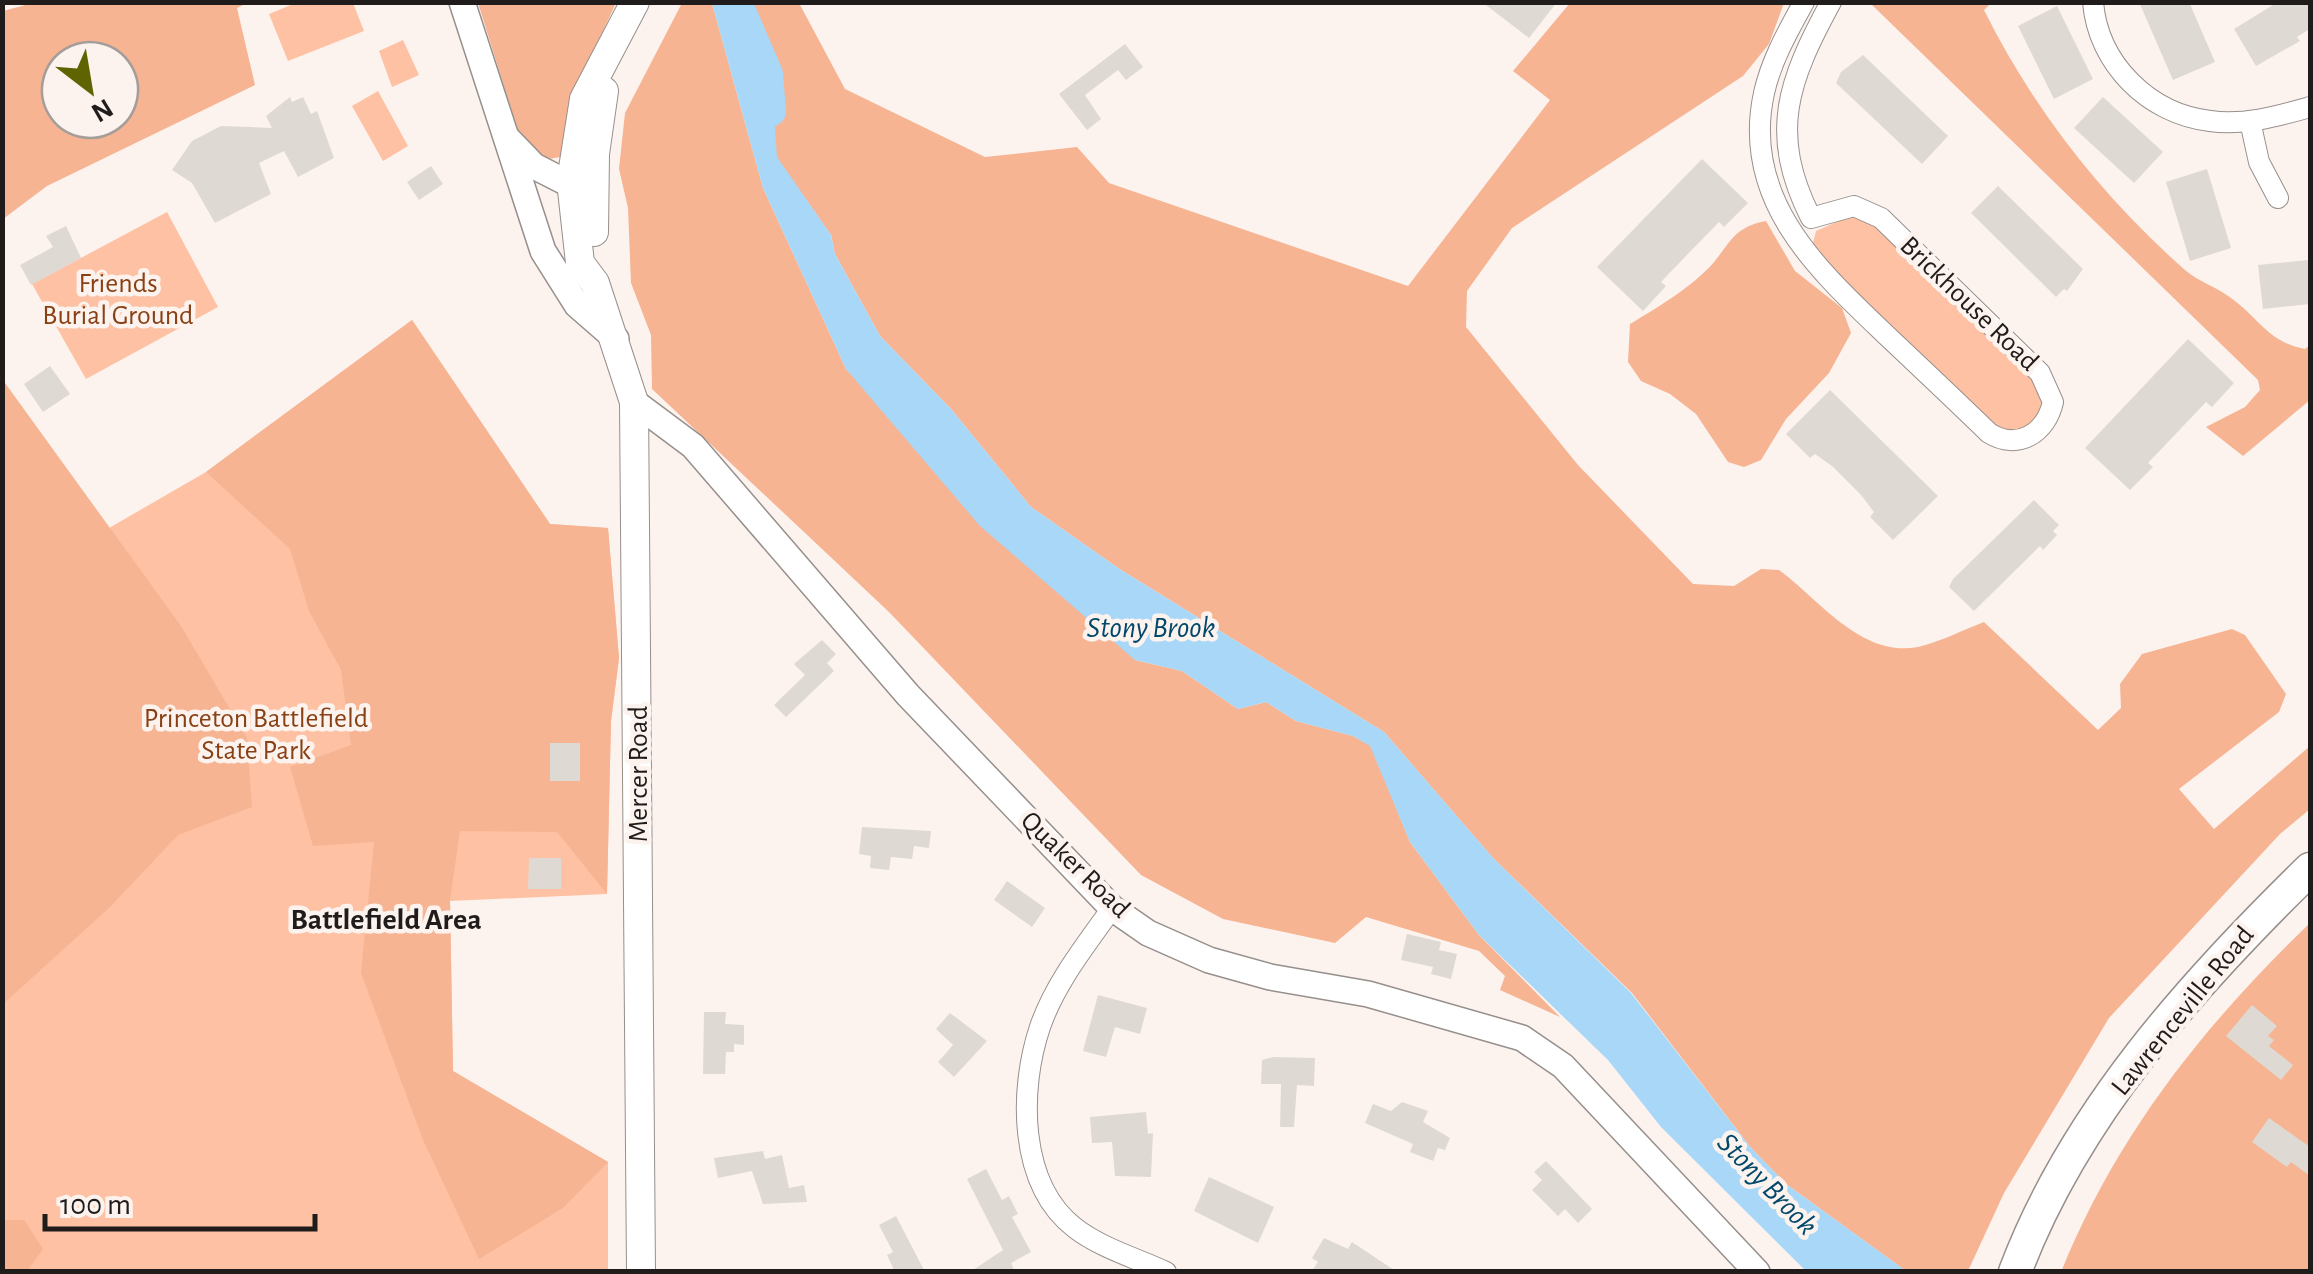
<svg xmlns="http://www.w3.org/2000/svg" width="2313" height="1274" viewBox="0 0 2313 1274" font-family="'Alegreya Sans',sans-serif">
<rect width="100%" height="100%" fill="#fcf3ef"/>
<g fill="#fec1a3">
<polygon points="298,2 353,3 364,31 288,61 269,14"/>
<polygon points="403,40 419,75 392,87 379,51"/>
<polygon points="378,91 408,146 383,161 352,106"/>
<polygon points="167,212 218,307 86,379 32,284"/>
<polygon points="1850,216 1874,221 2042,385 2047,401 2032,430 2000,433 1822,261 1813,243 1816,231"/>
<polygon points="412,320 550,524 608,528 619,658 611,721 607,894 450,901 453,1071 608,1162 608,1271 3,1271 2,379 109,528 206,472"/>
</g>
<g fill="#f6b493" fill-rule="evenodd">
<path d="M33 3H247L237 8 255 85 47 186 3 219V11ZM120 60V120H60V60Z"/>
<polygon points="478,3 616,3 584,72 561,157 542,160 519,134"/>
<polygon points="682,3 712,3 763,188 846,369 1135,660 1182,671 1238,709 1266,702 1296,721 1353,736 1371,746 1410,842 1479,935 1560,1017 1500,990 1505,976 1479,951 1366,917 1335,943 1223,919 1141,875 889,612 652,389 651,335 631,283 628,208 619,169 625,113"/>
<path d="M748 3H799L845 89 985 157 1077 147 1109 183 1408 286 1550 100 1513 71 1570 3H1784L1769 44 1743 76 1512 228 1467 291 1466 327 1578 465 1693 584 1734 586 1761 569 1779 570C1819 599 1861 658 1918 647 1940 642 1963 630 1984 622L2098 730 2121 708 2120 684 2142 654 2232 629 2245 635 2286 694 2279 712 2179 789 2214 829 2310 746V809L2280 834 2109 1018 2004 1193 1968 1271H1906L1786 1184 1751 1148 1632 993 1493 858 1384 732 1121 570 1031 507 951 409 880 336 835 254 831 235 776 157 772 87 744 13Z"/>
<path d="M1852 3H1991L1984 10C2034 110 2101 196 2185 270 2199 282 2217 287 2231 298 2260 319 2268 342 2305 349L2310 345V400L2243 456 2206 427 2245 407 2260 390 2258 380 1871 4Z"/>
<path d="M1766 221 1795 271 1842 308 1851 333 1829 373 1786 419 1761 460 1744 467 1728 462 1696 414 1670 394 1641 381 1628 362 1630 324C1657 308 1700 282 1718 257 1733 237 1739 226 1766 221Z"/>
<polygon points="412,320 550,524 608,528 619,658 611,721 607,894 557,832 460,831 450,900 453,1071 608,1162 563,1208 479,1259 423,1140 361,973 374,842 313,846 290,767 351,745 341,670 309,611 290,549 206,472"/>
<polygon points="2,379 181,626 247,738 252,807 178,835 109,908 3,1004"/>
<path d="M2310 923V1271L2061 1272C2116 1135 2205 1024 2310 923Z"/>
<polygon points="3,1220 24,1220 43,1249 27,1271 3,1271"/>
</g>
<polygon fill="#a8d7f7" points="712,3 748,3 744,13 772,87 777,157 831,235 835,254 880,336 951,409 1031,507 1121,570 1384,732 1493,858 1631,993 1751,1148 1786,1184 1906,1271 1806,1271 1661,1127 1608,1060 1479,935 1410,842 1370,746 1353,736 1296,721 1266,702 1238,709 1182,671 1135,660 980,526 846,369 763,188"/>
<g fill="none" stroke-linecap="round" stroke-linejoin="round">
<polyline stroke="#a8d7f7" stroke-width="32" points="736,2 767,74 770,111"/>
</g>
<g fill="#dfd9d3">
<polygon points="1482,2 1557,2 1529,38"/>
<polygon points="2139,2 2189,2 2215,62 2173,80"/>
<polygon points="2278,2 2310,2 2310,29 2297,37 2300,41 2256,66 2234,29"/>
<polygon points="2057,6 2093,79 2054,99 2018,26"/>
<polygon points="1125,44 1143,67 1126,80 1118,70 1085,95 1101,119 1087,130 1059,94"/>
<polygon points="1863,55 1948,136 1922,164 1836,83 1841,72"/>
<polygon points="290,97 292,102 303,97 311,114 317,111 334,158 298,177 284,151 259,163 271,194 215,223 192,183 172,170 192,141 221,126 272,128 266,116"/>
<polygon points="2103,97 2163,152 2134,183 2074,128"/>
<polygon points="1702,159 1748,203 1724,227 1719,222 1683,259 1661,282 1666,286 1643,311 1597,267"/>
<polygon points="431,166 443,184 419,200 407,182"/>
<polygon points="2207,169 2231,248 2190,261 2166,182"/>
<polygon points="1998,186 2083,269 2067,291 2064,289 2056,297 1971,213"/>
<polygon points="66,226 81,258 31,285 20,265 53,247 46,236"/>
<polygon points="2308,260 2310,304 2263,309 2258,265"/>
<polygon points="2188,339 2234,383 2212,407 2206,402 2148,463 2153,467 2130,490 2085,448"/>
<polygon points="50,366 70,394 43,412 24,384"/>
<polygon points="1830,390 1938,496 1893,540 1870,517 1874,512 1861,495 1832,466 1815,454 1810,458 1786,434"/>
<polygon points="2034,500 2059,525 2053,531 2057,535 2043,550 2040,546 1974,611 1949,587 1953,579"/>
<polygon points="822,640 836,654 827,663 834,671 786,717 774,705 805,675 794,664"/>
<rect x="550" y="743" width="30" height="38"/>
<polygon points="862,827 931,831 929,848 914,846 912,859 891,857 889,870 870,868 871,856 859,854"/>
<polygon points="529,858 561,858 561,889 528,889"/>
<polygon points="1007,881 1045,908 1032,927 994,900"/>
<polygon points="1407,934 1441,942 1439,950 1457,954 1451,979 1431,974 1433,967 1401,960"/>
<polygon points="1098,995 1147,1008 1140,1034 1115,1027 1106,1057 1083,1051"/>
<polygon points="2252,1005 2277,1026 2268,1036 2274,1040 2269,1046 2293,1065 2281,1080 2226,1036"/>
<polygon points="704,1012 726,1012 725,1024 744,1025 744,1045 734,1044 734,1052 726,1052 725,1074 703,1074"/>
<polygon points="950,1013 987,1041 954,1077 938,1062 953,1045 936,1029"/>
<polygon points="1273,1057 1315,1058 1314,1086 1297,1085 1294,1127 1280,1127 1281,1084 1261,1084 1262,1060"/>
<polygon points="1402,1102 1428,1111 1423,1122 1450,1138 1445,1150 1438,1148 1433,1161 1410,1152 1413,1144 1365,1123 1373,1104 1391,1111"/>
<polygon points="1146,1112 1148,1134 1153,1133 1151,1177 1115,1176 1112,1142 1092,1143 1090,1117"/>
<polygon points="2269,1118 2310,1147 2310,1176 2291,1162 2287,1167 2252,1142"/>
<polygon points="763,1151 765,1159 782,1155 789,1188 804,1185 807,1202 763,1204 752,1171 718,1178 714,1158"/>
<polygon points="1546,1161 1592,1209 1578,1223 1565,1209 1558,1216 1532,1190 1542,1180 1534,1172"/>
<polygon points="986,1169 1002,1200 1009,1196 1018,1214 1012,1217 1031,1252 1011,1263 1015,1272 970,1272 1003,1250 967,1179"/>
<polygon points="1209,1177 1274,1207 1258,1243 1194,1211"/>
<polygon points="896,1216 925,1272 895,1272 887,1255 893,1252 879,1225"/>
<polygon points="1324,1238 1348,1249 1352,1242 1397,1272 1311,1272 1318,1262 1312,1258"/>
</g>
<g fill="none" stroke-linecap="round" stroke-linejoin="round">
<defs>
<g id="minor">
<path d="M1804 2C1788 31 1771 61 1764 93 1741 199 1816 268 1884 333 1919 366 1954 399 1989 433 2018 451 2046 433 2053 402L2040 373 1881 218 1854 206 1811 218C1768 133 1788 81 1831 2"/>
<path d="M2093 2C2098 64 2149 114 2210 121 2244 126 2278 116 2310 107"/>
<polyline points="2250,121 2259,162 2278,198"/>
<path d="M1112 908C1086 945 1055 983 1040 1027 1019 1089 1018 1184 1075 1228 1101 1248 1136 1258 1166 1272"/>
</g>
<g id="tertiary">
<polyline points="462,2 543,251 577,305 616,339"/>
<polyline points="507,138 534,166 587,193"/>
<polyline points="634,402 693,446 908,695 1112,908 1148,933 1209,960 1270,977 1368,994 1522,1038 1563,1066 1757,1272"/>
</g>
<g id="secondary">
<polyline points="635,2 584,99 571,181 580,263 595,283 634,402 641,1272"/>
<polyline points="594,232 595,154 604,91"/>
</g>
<path id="trunk" d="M2015 1272C2074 1115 2192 984 2310 869"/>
</defs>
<use href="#minor" stroke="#968f8b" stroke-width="22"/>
<use href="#tertiary" stroke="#968f8b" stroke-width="28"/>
<use href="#secondary" stroke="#968f8b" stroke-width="30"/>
<use href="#trunk" stroke="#968f8b" stroke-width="35"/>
<use href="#minor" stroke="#fff" stroke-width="20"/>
<use href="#tertiary" stroke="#fff" stroke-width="25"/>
<use href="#secondary" stroke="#fff" stroke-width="28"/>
<use href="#trunk" stroke="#fff" stroke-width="32"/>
</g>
<g text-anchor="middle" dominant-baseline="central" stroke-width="9" stroke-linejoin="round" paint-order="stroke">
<g font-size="28" fill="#894014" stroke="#fcf3ef">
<text x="118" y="284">Friends<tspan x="118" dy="32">Burial Ground</tspan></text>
<text x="256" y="719">Princeton Battlefield<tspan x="256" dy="32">State Park</tspan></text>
</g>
<g font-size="28" fill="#1f1c1b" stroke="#fcf3ef">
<text transform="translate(1969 304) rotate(44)">Brickhouse Road</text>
<text transform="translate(639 774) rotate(-90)">Mercer Road</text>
<text transform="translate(1075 865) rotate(44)">Quaker Road</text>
<text transform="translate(2183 1011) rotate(-51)">Lawrenceville Road</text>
</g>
<g font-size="30" font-style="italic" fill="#02486b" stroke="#fcf3ef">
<text x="1151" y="628">Stony Brook</text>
<text transform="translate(1767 1184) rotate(46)">Stony Brook</text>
</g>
<g font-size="30" font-weight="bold" fill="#1f1c1b" stroke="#fcf3ef">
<text x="386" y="920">Battlefield Area</text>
</g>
</g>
<rect width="2313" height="1274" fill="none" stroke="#1f1c1b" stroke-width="10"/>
<g transform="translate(90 90) rotate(149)"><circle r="48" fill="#fcf3ef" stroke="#a49d9a" stroke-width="2.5"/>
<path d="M0-8L18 38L0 25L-18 38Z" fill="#5f6400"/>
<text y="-15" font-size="28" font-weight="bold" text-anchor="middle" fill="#1f1c1b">N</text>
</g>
<path d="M45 1214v15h270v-15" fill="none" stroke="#1f1c1b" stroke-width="5"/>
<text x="60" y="1214" font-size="30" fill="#1f1c1b" stroke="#fcf3ef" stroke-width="8" paint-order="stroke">100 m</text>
</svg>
